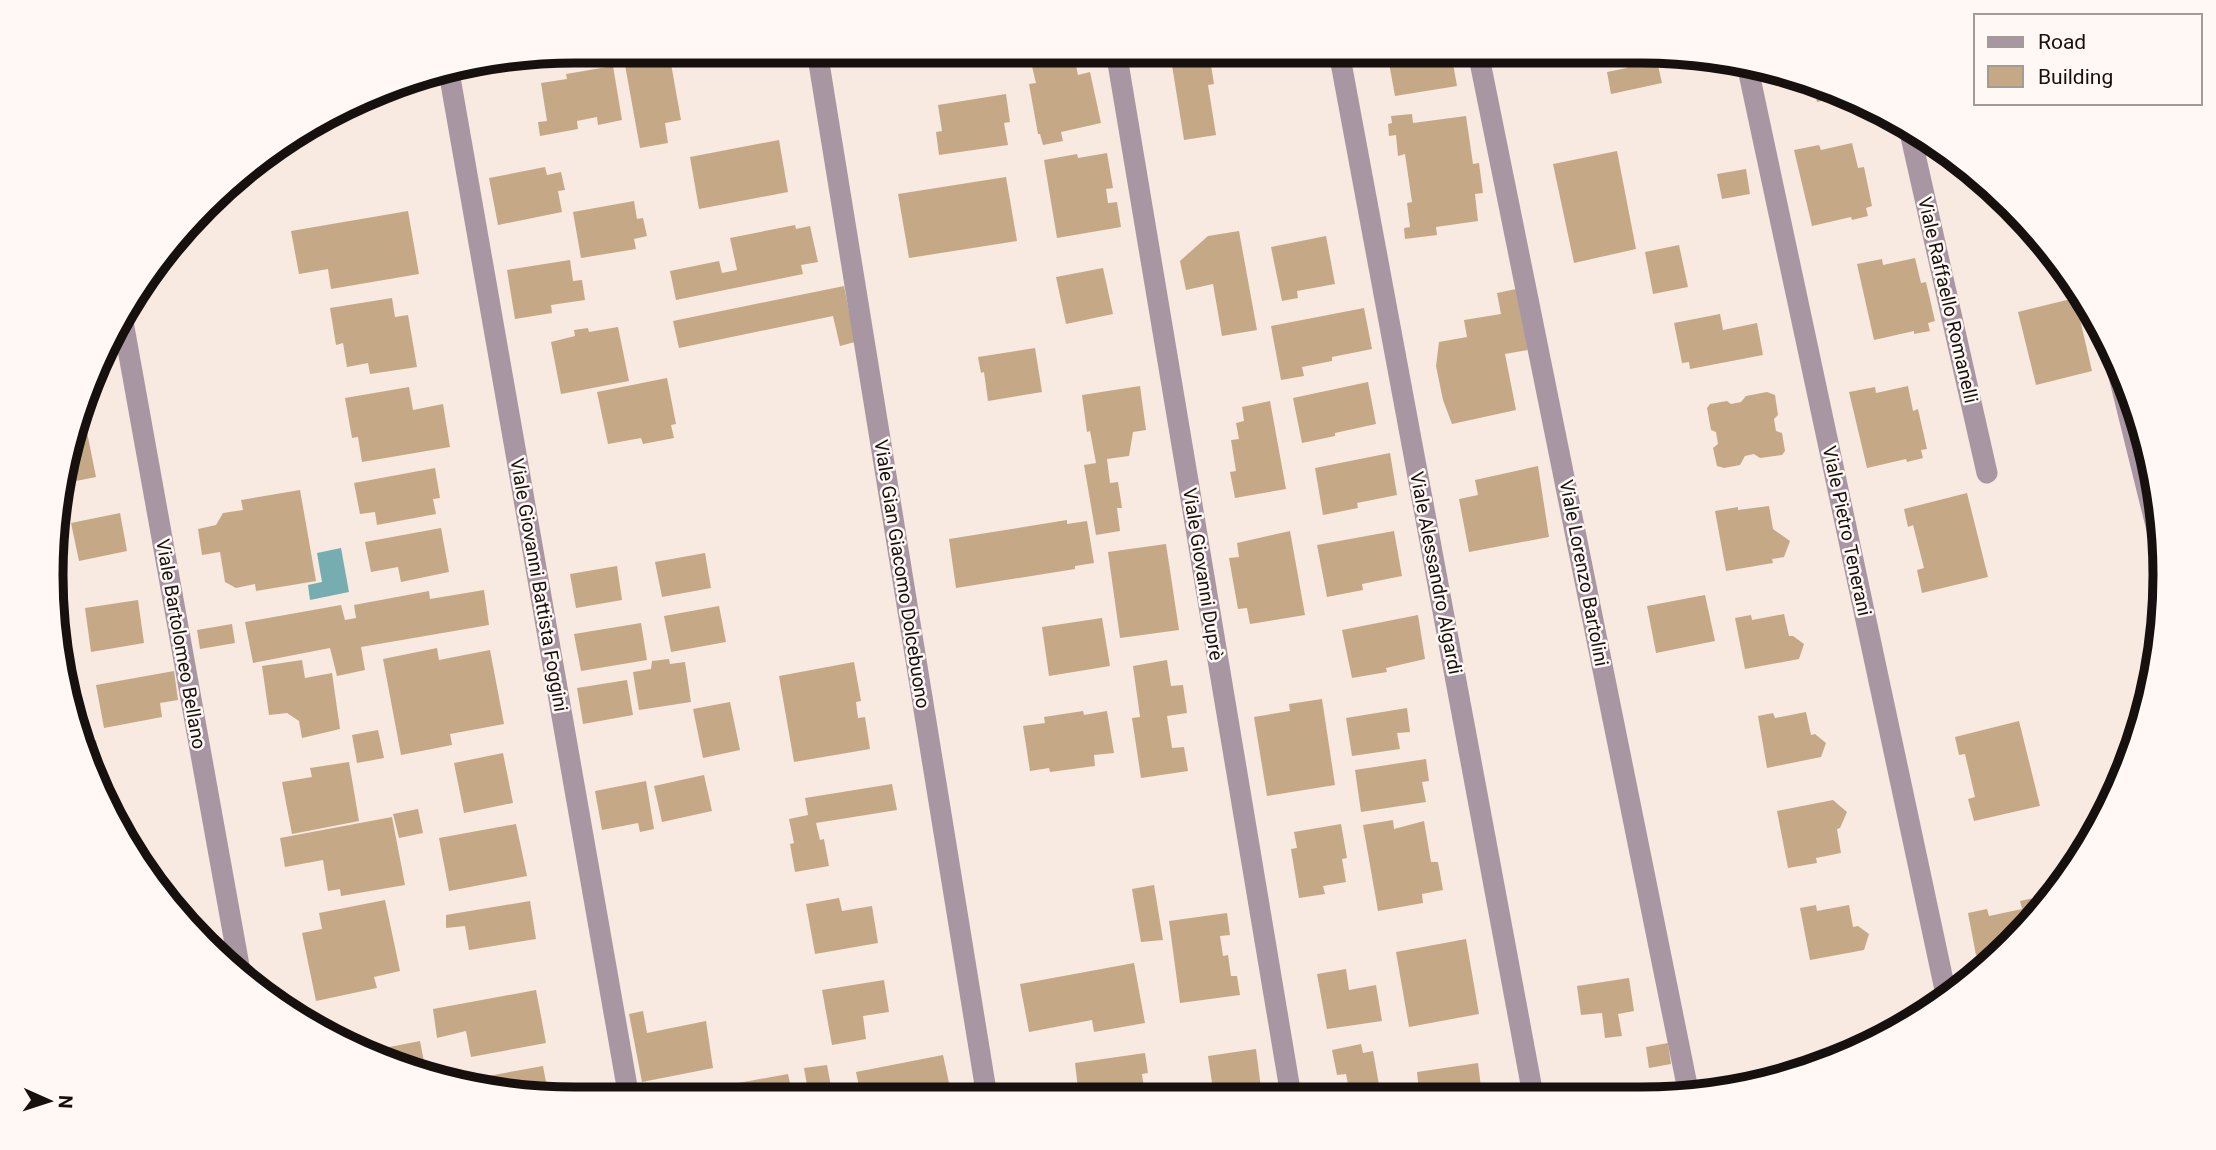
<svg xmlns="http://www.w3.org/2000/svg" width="2216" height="1150" viewBox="0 0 2216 1150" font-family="Roboto,sans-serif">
<rect width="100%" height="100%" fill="#f8e9e1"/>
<polygon fill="#75adb0" points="341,548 349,592 310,600 308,585 322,582 317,553"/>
<g fill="#c5a986">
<polygon points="650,51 683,51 683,52 651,57"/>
<polygon points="1021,51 1073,51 1078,75 1090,72 1101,123 1061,132 1063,141 1043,145 1040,134 1038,134 1029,84 1036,83 1029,54 1022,55"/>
<polygon points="1387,52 1451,52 1457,86 1395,96"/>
<polygon points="1624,52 1655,52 1662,83 1611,94 1607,72 1627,68"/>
<polygon points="1209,53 1214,84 1208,85 1216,135 1184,140 1171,59"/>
<polygon points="670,58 681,120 665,123 668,143 640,148 625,65"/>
<polygon points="613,66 622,120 598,125 597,117 577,121 578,129 540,136 538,122 547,121 541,83 567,79 566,74"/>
<polygon points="1812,82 1824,86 1846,95 1817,102"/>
<polygon points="1006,94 1010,122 1004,123 1008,145 939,155 936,132 942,131 938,105"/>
<polygon points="1412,114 1413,123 1466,116 1473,164 1479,163 1483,193 1475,194 1478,221 1436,227 1437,235 1405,239 1404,228 1410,227 1407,203 1412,202 1405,154 1398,156 1396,135 1389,136 1388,124 1392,123 1391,116"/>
<polygon points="779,140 788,192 699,209 690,157"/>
<polygon points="1852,143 1858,168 1864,167 1872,206 1866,208 1868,216 1852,220 1851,217 1812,226 1794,150 1819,145 1821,150"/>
<polygon points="1617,151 1636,249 1574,263 1553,164"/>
<polygon points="1107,153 1113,188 1106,189 1108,203 1117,202 1121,227 1057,238 1044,160 1077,154 1078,158"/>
<polygon points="545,167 547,175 561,172 565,190 558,191 562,212 498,225 489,178"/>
<polygon points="1746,169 1750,194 1722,199 1717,174"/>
<polygon points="1006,177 1017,241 909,258 898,194"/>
<polygon points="634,201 637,219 643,218 647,236 634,239 636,249 581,258 573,212"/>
<polygon points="408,211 419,274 331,289 328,269 299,274 291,231"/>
<polygon points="795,225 796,229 810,226 818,262 801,265 803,274 676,300 670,271 719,261 722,273 737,270 730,238"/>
<polygon points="1239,231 1257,330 1222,336 1213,284 1186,290 1180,261 1208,236"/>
<polygon points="1326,236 1335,284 1297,291 1298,298 1282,301 1271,247"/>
<polygon points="1679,245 1688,287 1653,294 1645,252"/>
<polygon points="1915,258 1921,283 1926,282 1935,321 1928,323 1930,331 1914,334 1914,331 1874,340 1857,264 1882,259 1883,265"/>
<polygon points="570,260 573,281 582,280 585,300 551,305 552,313 515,319 507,270"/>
<polygon points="1103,268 1113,314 1066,324 1056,277"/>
<polygon points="844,286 855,342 840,346 833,316 679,348 673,321"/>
<polygon points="1516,289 1528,350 1505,354 1516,410 1452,424 1443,400 1436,366 1439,342 1467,337 1464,320 1501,314 1497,293"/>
<polygon points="392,298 395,317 408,315 417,367 370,374 368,363 347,367 343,343 336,345 330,308"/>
<polygon points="2075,298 2092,371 2036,385 2018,312"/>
<polygon points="1364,308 1372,349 1332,357 1332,361 1302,367 1304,376 1281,380 1271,326"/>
<polygon points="1720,314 1723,330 1757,323 1763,355 1690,369 1689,362 1682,363 1674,323"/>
<polygon points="618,327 629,381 561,394 551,342 575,336 574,330 588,328 589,332"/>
<polygon points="1035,348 1042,392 988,401 984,372 981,373 978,357"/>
<polygon points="667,378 676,424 671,425 674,438 643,444 641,438 608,444 597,392"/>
<polygon points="1368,382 1376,424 1335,433 1335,436 1302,443 1293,398"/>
<polygon points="1140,386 1146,430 1133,432 1129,456 1107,459 1110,483 1118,482 1122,508 1117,508 1120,531 1096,535 1084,465 1096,463 1090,431 1087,432 1082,395"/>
<polygon points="1908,386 1913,411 1918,409 1927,449 1921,450 1923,458 1907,462 1906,459 1867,468 1849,392 1875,387 1876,393"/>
<polygon points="409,387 413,410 443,404 450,447 362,462 358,437 352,438 345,398"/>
<polygon points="1767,392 1775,395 1778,415 1774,419 1776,431 1782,433 1785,451 1782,455 1760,458 1754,454 1745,456 1740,465 1724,468 1717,466 1713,448 1718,444 1716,432 1711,430 1707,408 1710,404 1727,401 1731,404 1741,402 1746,396"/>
<polygon points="1270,401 1286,489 1235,498 1230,472 1236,471 1231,440 1239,439 1236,423 1244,421 1242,407"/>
<polygon points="87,432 96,477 61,484 61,472 72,436"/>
<polygon points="1390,453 1397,495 1357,503 1358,508 1323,515 1315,468"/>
<polygon points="1538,466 1549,537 1469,552 1459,499 1478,495 1475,480"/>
<polygon points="435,468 440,498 433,499 436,514 377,525 375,512 360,514 354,483"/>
<polygon points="300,490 316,581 256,591 255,584 236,588 225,582 220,552 202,555 198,529 216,525 223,513 243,510 241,500"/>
<polygon points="1967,493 1988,577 1922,593 1917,570 1924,568 1913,525 1908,527 1904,509"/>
<polygon points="1769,506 1773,529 1790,541 1784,557 1772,559 1773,563 1726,571 1715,511 1738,507 1738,510"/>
<polygon points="120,513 127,551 79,561 71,523"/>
<polygon points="1067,520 1067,524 1087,521 1094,563 1075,566 1075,569 956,588 949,539"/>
<polygon points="441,528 449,572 401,582 398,567 371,572 365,542"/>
<polygon points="1290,531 1305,615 1250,624 1247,608 1238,609 1229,558 1239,557 1237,543"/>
<polygon points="1394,531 1402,576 1362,584 1363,590 1327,597 1317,545"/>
<polygon points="1166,544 1179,630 1120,638 1108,552"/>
<polygon points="705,553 711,588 662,597 655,562"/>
<polygon points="617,566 622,600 576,608 570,574"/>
<polygon points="484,590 489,625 361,647 365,670 337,676 330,648 253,663 245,622 341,605 345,620 356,618 354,605 429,591 430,599"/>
<polygon points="1705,595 1715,641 1656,653 1647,606"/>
<polygon points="138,600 144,643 91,652 85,608"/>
<polygon points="719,606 726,642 671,652 664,616"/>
<polygon points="1784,614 1789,636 1793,636 1804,644 1799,659 1745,669 1735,618 1751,615 1752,620"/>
<polygon points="1418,615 1425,659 1386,668 1387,672 1352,678 1342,630"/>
<polygon points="1102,618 1110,666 1049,676 1042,627"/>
<polygon points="641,623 647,660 581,671 574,634"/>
<polygon points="232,624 235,643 200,649 197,630"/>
<polygon points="57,625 61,649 57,650 55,643"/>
<polygon points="437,648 439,660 490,650 504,724 450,734 452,745 401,755 383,659"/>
<polygon points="669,659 670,664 685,662 691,702 639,710 633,672 651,669 652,661"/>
<polygon points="302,660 305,678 332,673 340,729 302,738 299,721 287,713 269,715 262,666"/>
<polygon points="1167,660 1171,686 1183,685 1187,713 1167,716 1172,748 1184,747 1188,771 1141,778 1132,718 1140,717 1133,666"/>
<polygon points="854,662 861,701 856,702 858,718 865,717 870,749 794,762 779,676"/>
<polygon points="174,671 178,700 160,703 162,717 104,728 96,685"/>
<polygon points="627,680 633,715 583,724 577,688"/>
<polygon points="1322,699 1335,785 1267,796 1254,717 1290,711 1289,704"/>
<polygon points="730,702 740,750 703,758 693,709"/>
<polygon points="1407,708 1410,732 1397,733 1400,749 1352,756 1346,718"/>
<polygon points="1083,711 1084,715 1107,711 1114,753 1094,755 1095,766 1050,772 1049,768 1030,771 1023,726 1045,723 1044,717"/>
<polygon points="1806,712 1811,735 1815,734 1826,743 1821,757 1767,768 1758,716 1773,713 1775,718"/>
<polygon points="2019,721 2040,806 1974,821 1968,799 1975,797 1965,754 1959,755 1955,737"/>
<polygon points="378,730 384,758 357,763 352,735"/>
<polygon points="96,740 106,791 100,792 85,743"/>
<polygon points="503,753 513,803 464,813 454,763"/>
<polygon points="1426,759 1429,781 1422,782 1426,802 1361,812 1355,770"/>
<polygon points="349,762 359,821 292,834 282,782 312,777 310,768"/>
<polygon points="704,775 712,811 662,822 654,786"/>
<polygon points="646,781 654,829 640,832 638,823 602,830 595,791"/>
<polygon points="892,784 897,810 816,823 820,840 824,839 829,866 795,872 790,844 794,843 789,819 808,815 805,798"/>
<polygon points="1833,800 1847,812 1840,828 1837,829 1841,853 1816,858 1817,863 1788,868 1777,811"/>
<polygon points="418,809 423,833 399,838 393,814"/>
<polygon points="392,817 405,885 341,896 340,889 328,891 323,860 285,867 280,838"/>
<polygon points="1393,820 1394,829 1424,821 1431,862 1438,862 1443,890 1422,894 1423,903 1378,911 1363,825"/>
<polygon points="516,824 527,876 449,891 439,838"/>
<polygon points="1341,824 1347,858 1342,859 1346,882 1323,886 1325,894 1299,898 1291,849 1297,848 1294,832"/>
<polygon points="1154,885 1163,940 1141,942 1132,889"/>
<polygon points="2053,894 2035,920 1984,968 1981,954 1976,955 1968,913 1987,909 1989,916 2022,909 2020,901"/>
<polygon points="839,898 842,911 872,906 878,943 815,954 806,904"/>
<polygon points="385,900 400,971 374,977 377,988 316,1001 302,933 322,929 319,913"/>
<polygon points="530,901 536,939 469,950 465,926 446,928 446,915"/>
<polygon points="1816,905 1817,911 1849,905 1853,927 1858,926 1869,934 1864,950 1810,960 1800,908"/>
<polygon points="1227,913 1230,935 1220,936 1223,956 1228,955 1231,976 1237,976 1240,995 1180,1003 1169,921"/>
<polygon points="193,915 195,933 183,916"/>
<polygon points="1466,939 1479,1014 1409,1027 1396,952"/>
<polygon points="1134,963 1145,1023 1094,1032 1092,1020 1029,1032 1020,984"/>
<polygon points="1346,969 1349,990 1376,985 1382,1021 1327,1029 1317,974"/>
<polygon points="1629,978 1634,1011 1618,1014 1622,1036 1605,1038 1602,1013 1581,1015 1577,986"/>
<polygon points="884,980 889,1012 863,1016 866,1039 832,1045 822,990"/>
<polygon points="536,990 546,1043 471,1057 466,1031 437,1038 433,1009"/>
<polygon points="643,1011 647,1033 706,1021 713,1068 642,1082 629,1014"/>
<polygon points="420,1041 427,1077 370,1055 369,1051"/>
<polygon points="1668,1043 1671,1064 1649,1068 1646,1047"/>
<polygon points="1361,1044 1363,1053 1373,1051 1381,1096 1339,1096 1337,1086 1348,1084 1346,1074 1337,1075 1332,1050"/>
<polygon points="1256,1049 1262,1096 1214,1096 1208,1056"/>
<polygon points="1145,1053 1148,1073 1142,1074 1145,1096 1079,1097 1075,1063"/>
<polygon points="943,1055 952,1097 861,1097 856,1072"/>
<polygon points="1478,1063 1482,1095 1405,1096 1419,1092 1417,1072"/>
<polygon points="827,1065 833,1097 809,1097 804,1068"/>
<polygon points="543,1066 549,1098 467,1086 466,1080"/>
<polygon points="788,1074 793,1097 724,1098 722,1086"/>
<polygon points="1188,1089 1190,1096 1171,1096 1170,1092"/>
</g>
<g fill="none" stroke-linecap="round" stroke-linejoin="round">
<g stroke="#a896a2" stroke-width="21">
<polyline points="817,51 987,1097"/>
<polyline points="1116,51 1291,1096"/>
<polyline points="1339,52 1533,1095"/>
<polyline points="1478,52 1689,1095"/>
<polyline points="1747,64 1947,999"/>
<polyline points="449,72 629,1098"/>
<polyline points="1909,128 1987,473"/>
<polyline points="122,316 240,971"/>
<polyline points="2113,352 2162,550"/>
</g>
</g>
<g text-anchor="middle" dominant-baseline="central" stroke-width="5" stroke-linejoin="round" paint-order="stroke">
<g font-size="19" fill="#16110e" stroke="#fff8f5">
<text transform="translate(1948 300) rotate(77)">Viale Raffaello Romanelli</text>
<text transform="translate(1847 531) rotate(78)">Viale Pietro Tenerani</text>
<text transform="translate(1436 573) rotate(79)">Viale Alessandro Algardi</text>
<text transform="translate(1584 573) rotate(79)">Viale Lorenzo Bartolini</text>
<text transform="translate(902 574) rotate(81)">Viale Gian Giacomo Dolcebuono</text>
<text transform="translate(1203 574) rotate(81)">Viale Giovanni Duprè</text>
<text transform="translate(539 585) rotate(80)">Viale Giovanni Battista Foggini</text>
<text transform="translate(181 644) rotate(80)">Viale Bartolomeo Bellano</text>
</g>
</g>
<path d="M0 0H2216V1150H0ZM575 63H1641A512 512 0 0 1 2153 575V575A512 512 0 0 1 1641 1087H575A512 512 0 0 1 63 575V575A512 512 0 0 1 575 63Z" fill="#fff8f5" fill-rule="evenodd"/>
<path fill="none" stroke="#16110e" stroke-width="9" d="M575 63H1641A512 512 0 0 1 2153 575V575A512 512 0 0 1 1641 1087H575A512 512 0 0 1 63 575V575A512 512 0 0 1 575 63Z"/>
<rect x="1974" y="14" width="228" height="91" fill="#fff8f5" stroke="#a29c99" stroke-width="2"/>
<rect x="1988" y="37" width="35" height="10" fill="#a896a2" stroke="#a29c99" stroke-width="2"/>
<text x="2038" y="49" font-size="21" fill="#16110e">Road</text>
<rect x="1988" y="66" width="35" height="21" fill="#c5a986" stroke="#a29c99" stroke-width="2"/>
<text x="2038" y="84" font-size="21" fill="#16110e">Building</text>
<g transform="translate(49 1101) rotate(93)" stroke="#fff8f5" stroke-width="5" paint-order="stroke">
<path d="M0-5L12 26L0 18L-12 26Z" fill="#16110e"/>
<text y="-10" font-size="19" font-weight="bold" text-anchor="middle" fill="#16110e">N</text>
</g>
</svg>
